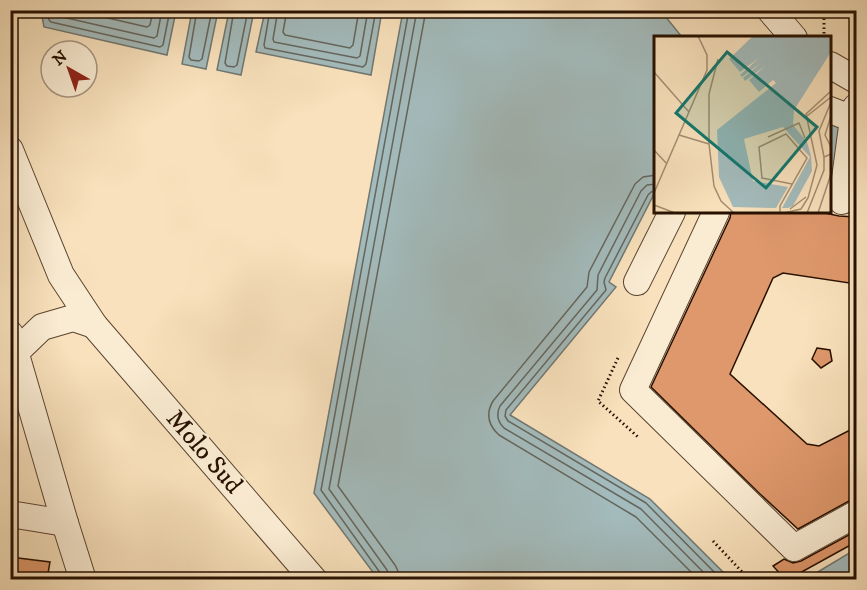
<svg xmlns="http://www.w3.org/2000/svg" width="867" height="590" viewBox="0 0 867 590" font-family="'IM FELL DW Pica',serif">
<rect width="100%" height="100%" fill="#f8e1bc"/>
<filter id="stains"><feTurbulence type="fractalNoise" baseFrequency=".00333" numOctaves="4"/><feColorMatrix values="0 0 0 0 .2 0 0 0 0 .09 0 0 0 0 .02 0 0 0 .5 -.17"/></filter>
<radialGradient id="worn" r=".72"><stop offset=".6" stop-color="#630" stop-opacity="0"/><stop offset="1" stop-color="#630" stop-opacity=".3"/></radialGradient>
<g fill="#a3bbbc" stroke="#717771" stroke-width="1.5">
<polygon points="41,11 41,10 176,11 167,55 44,27"/>
<polygon points="192,11 218,11 206,69 182,64"/>
<polygon points="229,11 254,11 241,75 217,70"/>
<polygon points="265,11 382,11 371,75 256,52"/>
<polygon points="403,11 661,11 682,37 656,38 655,192 609,282 616,287 510,415 650,499 730,579 378,579 314,493"/>
<polygon points="830,121 856,126 856,172 830,169"/>
<polygon points="856,549 856,579 806,579"/>
</g>
<g fill="none" stroke-linecap="round" stroke-linejoin="round">
<g stroke="#65665e" stroke-width="1.5">
<polyline points="47,10 49,20 51,22 160,47 163,45 170,10"/>
<polyline points="55,10 56,15 58,16 154,38 157,36 162,10"/>
<polyline points="73,10 147,27 150,25 153,10"/>
<polyline points="197,10 189,57 191,60 199,61 202,59 212,10"/>
<polyline points="234,10 225,63 227,66 234,67 237,65 248,10"/>
<polyline points="270,10 264,45 265,48 363,67 366,64 376,10"/>
<polyline points="278,10 273,39 274,42 357,58 360,56 368,10"/>
<polyline points="287,10 283,32 285,35 350,48 353,45 359,10"/>
<path d="M656 175 643 177 635 184 589 272 587 287 493 401C486 413 488 425 499 435L636 517 699 580"/>
<path d="M656 184 647 185 641 191 598 275 597 290 500 406C496 414 497 421 504 428L641 509 711 580"/>
<polyline points="656,191 651,192 648,195 605,278 604,282 606,290 506,410 505,416 508,421 646,503 722,580"/>
<polyline points="382,580 381,574 321,490 409,10"/>
<polyline points="390,580 387,570 329,489 417,10"/>
<polyline points="399,580 398,571 395,565 338,486 426,10"/>
</g>
</g>
<g fill="#de986c" stroke="#271000" stroke-width="1.5">
<polygon points="731,212 820,212 839,216 856,217 856,284 783,273 773,278 730,374 807,444 819,446 856,427 856,499 849,501 798,529 760,494 651,387 730,218"/>
<polygon points="817,348 830,350 832,361 821,368 812,359"/>
<polygon points="856,531 856,542 789,579 785,579 773,566 784,559 793,563 801,561"/>
<polygon points="10,557 50,562 47,579 10,579"/>
</g>
<g fill="none" stroke-linecap="round" stroke-linejoin="round">
<defs>
<g id="minor">
<polyline points="770,10 794,38"/>
<polyline points="830,65 856,80"/>
<polyline points="830,110 853,119"/>
<polyline points="10,150 61,275 94,325 314,580"/>
<polyline points="842,201 853,119 856,107"/>
<polyline points="716,212 633,390 794,548 856,514"/>
<polyline points="637,282 672,212"/>
<polyline points="10,334 65,523 83,580"/>
<polyline points="15,353 42,327 73,318 94,325"/>
<polyline points="10,514 65,523"/>
</g>
</defs>
<use href="#minor" stroke="#5b442f" stroke-width="28"/>
<g stroke="#271000" stroke-width="3" stroke-dasharray="1.5 3" stroke-linecap="butt">
<polyline points="824,14 856,13"/>
<polyline points="824,38 824,10"/>
<polyline points="618,358 598,401 638,437"/>
<polyline points="713,541 744,574"/>
</g>
<use href="#minor" stroke="#faecd3" stroke-width="26"/>
</g>
<g text-anchor="middle" dominant-baseline="central" stroke-width="4.5" stroke-linejoin="round" paint-order="stroke">
<g font-size="26" fill="#271000" stroke="#faecd3">
<text transform="translate(204 452) rotate(49)">Molo Sud</text>
</g>
</g>
<g transform="translate(654 36)">
<rect width="177" height="177" fill="#f8e1bc"/>
<path d="M99 0H177V16L140 74 139 89 153 106 157 120 158 135 139 170 134 172H128L156 121 129 91 90 103 99 145 134 151 122 172 79 171 65 141 63 94 122 47 119 44 105 56 95 44 111 30 91 45 89 42 108 26 88 41 86 39 105 22 86 36 75 23Z" fill="#a3bbbc"/>
<path fill="none" stroke="#a48d71" stroke-width="1.5" d="M64 23 55 58V108L60 150 67 165 80 177M0 36 35 76M153 80 177 61M177 80 171 99 177 111M25 99 55 108M114 101 145 87 151 102M0 114 13 128M170 121 165 95 177 66M0 157 53 34V19L44 0M0 169 21 177M136 173 152 161M126 177V170L153 122 132 98 105 111 108 142 138 148M130 177 147 173 154 162 163 129 152 78 177 55M153 177 170 134V121L177 118M164 177 177 138"/>
<path fill="#0f766e" fill-opacity="0.15" stroke="#0f766e" stroke-width="3" d="M73 16 163 91 112 152 22 77Z"/>
<rect width="177" height="177" fill="none" stroke="#271000" stroke-width="3"/>
</g>
<rect width="867" height="590" fill="none" stroke="#f8e1bc" stroke-width="36"/>
<rect x="12" y="12" width="843" height="566" fill="none" stroke="#271000" stroke-width="3"/>
<rect x="18" y="18" width="831" height="554" fill="none" stroke="#271000" stroke-width="1.5"/>
<g transform="translate(69 69) rotate(320)"><circle r="28" fill="#faecd3" stroke="#a6947f" stroke-width="1.5"/>
<path d="M0-4.5L10 22L0 15L-10 22Z" fill="#8f2418"/>
<text y="-9" font-size="16" font-weight="bold" text-anchor="middle" fill="#271000">N</text>
</g>
<rect width="100%" height="100%" filter="url(#stains)"/>
<rect width="100%" height="100%" fill="url(#worn)"/>
</svg>
